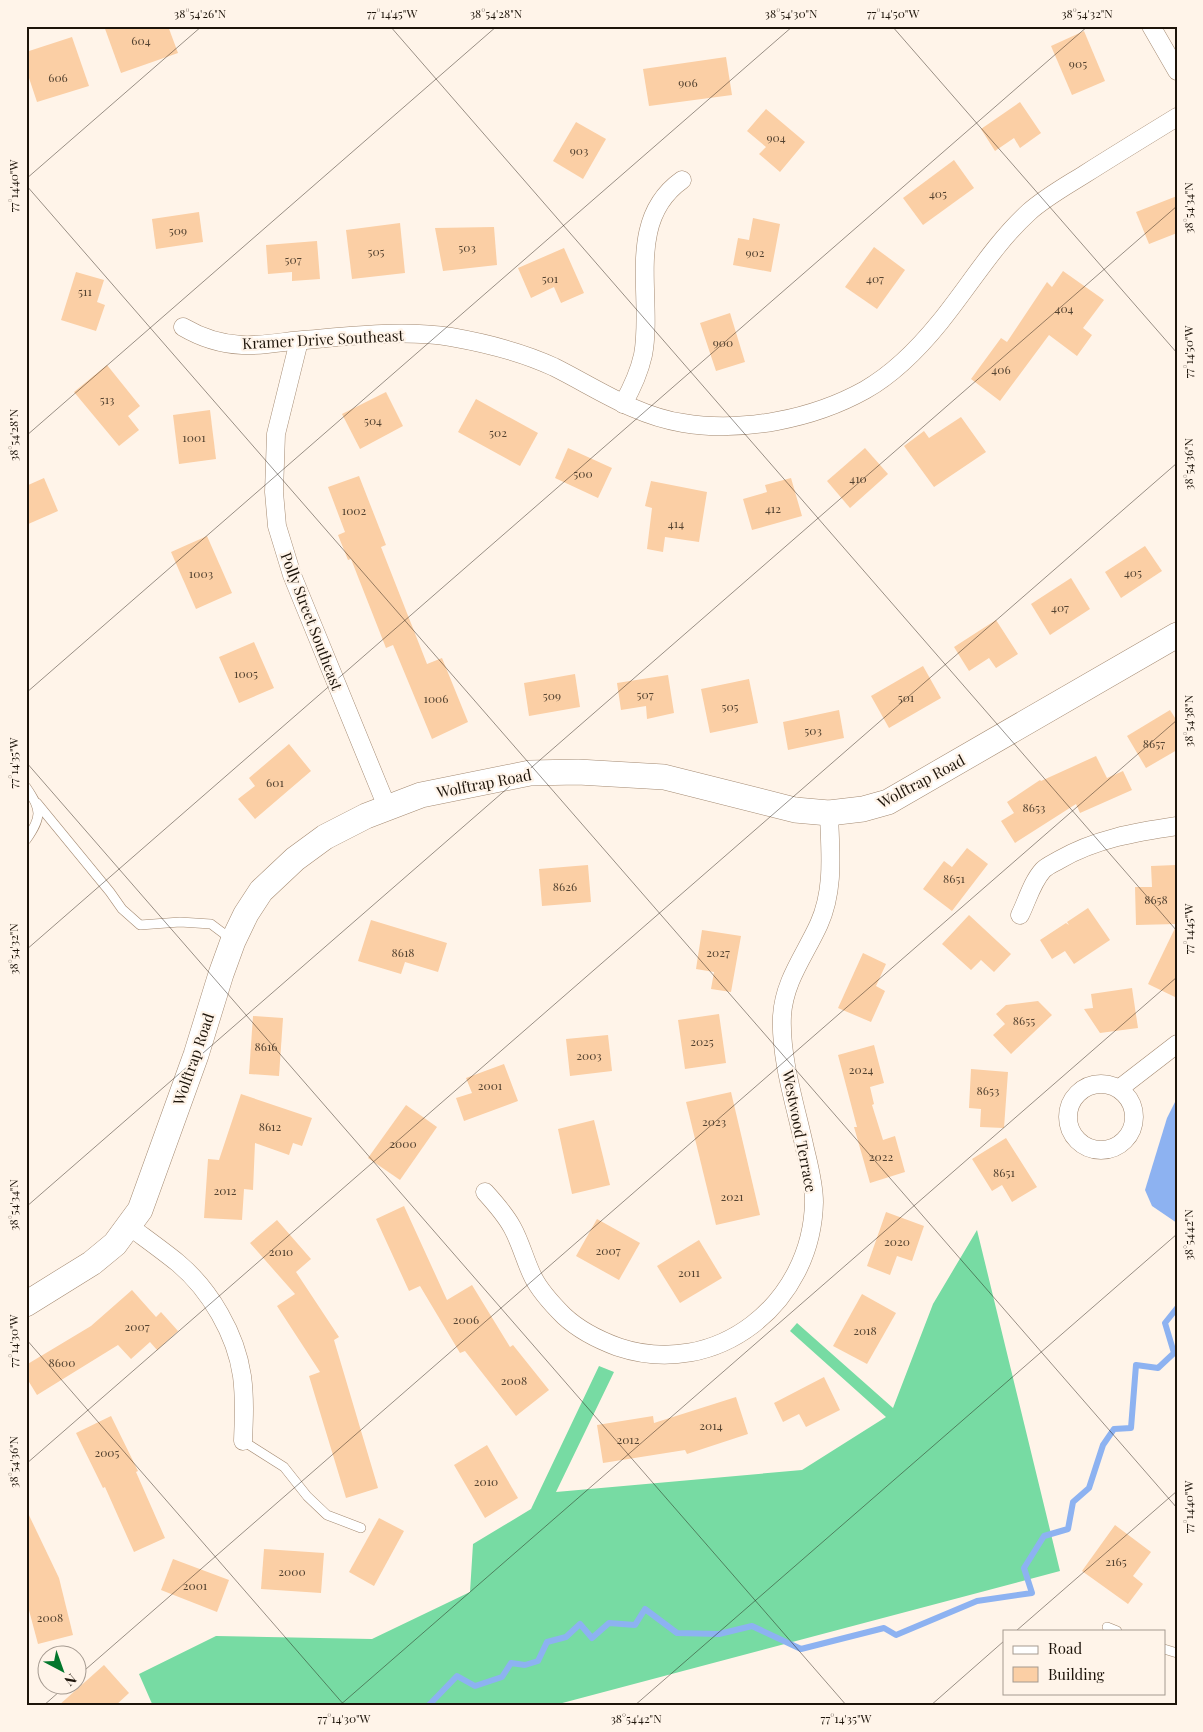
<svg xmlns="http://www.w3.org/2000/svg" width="1203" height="1732" viewBox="0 0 1203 1732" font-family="'Playfair Display',serif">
<rect width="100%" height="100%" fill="#fff4e9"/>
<polygon fill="#77dba3" points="977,1230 1060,1571 551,1706 153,1706 139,1674 216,1636 372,1639 470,1592 473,1544 531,1509 599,1366 614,1372 556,1492 802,1470 886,1417 790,1331 797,1323 893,1408 933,1304"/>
<polygon fill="#8db2f1" points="1177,1098 1177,1223 1152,1206 1145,1190 1167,1118"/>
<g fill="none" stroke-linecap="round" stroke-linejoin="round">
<polyline stroke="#8db2f1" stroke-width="6" points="428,1706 457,1676 475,1686 502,1677 511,1663 525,1665 538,1661 547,1642 566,1637 580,1624 592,1638 609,1623 635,1625 645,1609 677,1633 719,1634 752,1626 801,1649 884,1628 896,1635 977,1601 1032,1593 1024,1568 1044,1536 1068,1529 1073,1502 1089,1488 1103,1445 1114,1429 1131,1428 1136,1365 1158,1368 1174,1353 1165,1323 1177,1308"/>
</g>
<g fill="#fbcfa5">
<polygon points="104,26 168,26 178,53 121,73"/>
<polygon points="1084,31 1105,81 1072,95 1051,46"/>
<polygon points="72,37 89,86 37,102 26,69 26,52"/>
<polygon points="726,57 732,95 649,106 643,69"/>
<polygon points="1020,102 1041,133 1020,148 1014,138 995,151 981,129"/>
<polygon points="766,109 805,142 780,172 759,154 766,147 747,131"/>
<polygon points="576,122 606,139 583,179 553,161"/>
<polygon points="954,160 974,188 923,225 903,198"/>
<polygon points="1177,196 1177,233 1149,244 1136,212"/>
<polygon points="199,212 203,242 156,249 152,219"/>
<polygon points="753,218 780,224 771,272 733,265 738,238 749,240"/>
<polygon points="400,223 405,273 352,279 346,230"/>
<polygon points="494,227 497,265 443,271 435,228"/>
<polygon points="317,241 320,279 292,281 292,272 268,274 266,245"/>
<polygon points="874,247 905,270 877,309 845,287"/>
<polygon points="564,248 584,293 561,303 554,287 531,298 518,268"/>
<polygon points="1063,271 1104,300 1083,328 1092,335 1077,356 1049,335 1000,401 971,379 1001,338 1007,342 1047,282 1052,287"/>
<polygon points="76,272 104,280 97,302 105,305 96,331 61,320"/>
<polygon points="730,313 745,362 716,371 700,323"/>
<polygon points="107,365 140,406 128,416 139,430 119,446 74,392"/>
<polygon points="386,392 403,426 360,449 342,414"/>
<polygon points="476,399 538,433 520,466 458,432"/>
<polygon points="210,410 216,459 179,464 173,415"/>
<polygon points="961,417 986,452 934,487 904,446 924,431 929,438"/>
<polygon points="568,448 612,468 598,498 555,478"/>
<polygon points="865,448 888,474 850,508 827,481"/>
<polygon points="359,476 386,545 381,547 427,664 442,658 468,722 432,739 393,645 386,648 351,559 348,560 338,535 345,532 328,487"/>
<polygon points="44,478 58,511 26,525 26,486"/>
<polygon points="791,478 802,516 752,530 743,499 767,492 765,485"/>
<polygon points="651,481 707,492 699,542 665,537 663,552 647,549 652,508 645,506"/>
<polygon points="207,536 232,593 196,609 171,552"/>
<polygon points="1145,546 1162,571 1121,598 1105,572"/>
<polygon points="1071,578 1090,609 1050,635 1031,604"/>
<polygon points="996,620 1018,654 996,668 989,658 969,671 954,647"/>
<polygon points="254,642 274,688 239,703 219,657"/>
<polygon points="923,666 941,698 889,728 871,696"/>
<polygon points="575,674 580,707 529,716 524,683"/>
<polygon points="668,675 674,713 647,719 646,706 621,710 617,683"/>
<polygon points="749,679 758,723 710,733 701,689"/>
<polygon points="839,710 844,738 788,750 783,722"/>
<polygon points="1170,710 1177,721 1177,750 1146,768 1127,736"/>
<polygon points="289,744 311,771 255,819 238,799 255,786 249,778"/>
<polygon points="1096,756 1107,778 1123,771 1132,790 1080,813 1076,804 1015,843 1001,821 1014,813 1007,802 1040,780 1041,781"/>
<polygon points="967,848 988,864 952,911 923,889 944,861 952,867"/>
<polygon points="588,865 591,902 542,906 539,869"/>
<polygon points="1176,865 1177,924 1136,925 1135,887 1152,887 1151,866"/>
<polygon points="1088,908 1110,940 1074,964 1065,951 1052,959 1040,940 1066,923 1069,925 1067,922"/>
<polygon points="969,915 1011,954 994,972 981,960 971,970 942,944"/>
<polygon points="371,920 447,943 438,972 405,962 401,974 358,961"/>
<polygon points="1177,924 1177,998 1148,984"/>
<polygon points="702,930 741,936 731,992 711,989 714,972 696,969"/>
<polygon points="863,953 886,964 876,986 885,991 871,1022 838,1008"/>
<polygon points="1132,988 1138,1028 1100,1033 1084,1009 1093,1008 1091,994"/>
<polygon points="1038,1001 1052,1015 1011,1054 993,1035 1005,1024 996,1014 1006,1005"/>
<polygon points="719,1014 726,1063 685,1069 678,1020"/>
<polygon points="253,1016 283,1018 279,1076 249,1074"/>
<polygon points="608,1035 612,1071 570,1076 566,1039"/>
<polygon points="874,1045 884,1083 870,1087 874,1104 872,1105 883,1140 895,1136 905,1172 870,1183 854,1127 857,1127 838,1055"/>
<polygon points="504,1064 518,1101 464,1121 456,1098 472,1093 466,1078"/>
<polygon points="971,1069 1008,1072 1004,1128 980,1127 981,1109 969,1108"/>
<polygon points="731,1092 760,1215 716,1225 686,1102"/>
<polygon points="241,1094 312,1118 302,1146 293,1143 289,1155 255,1143 253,1190 244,1189 242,1220 204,1218 208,1159 219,1160"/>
<polygon points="406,1105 437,1127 400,1180 368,1158"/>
<polygon points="594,1120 610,1185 572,1194 558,1129"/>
<polygon points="1006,1138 1037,1187 1012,1202 1002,1185 992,1191 972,1159"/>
<polygon points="404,1206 447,1300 472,1285 510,1347 513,1345 549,1390 516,1416 465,1351 460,1353 420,1286 409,1291 376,1219"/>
<polygon points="886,1212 924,1226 912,1261 897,1256 890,1275 867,1266"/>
<polygon points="597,1219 640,1243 619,1280 576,1256"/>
<polygon points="277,1220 311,1259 296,1272 339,1337 334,1340 378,1488 346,1498 309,1376 320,1372 277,1306 295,1294 250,1243"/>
<polygon points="699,1240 722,1278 680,1303 657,1266"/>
<polygon points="132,1290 156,1317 161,1312 178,1331 157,1350 150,1342 131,1359 118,1345 37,1395 26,1377 26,1365 91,1326"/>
<polygon points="862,1294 896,1313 867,1364 833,1346"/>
<polygon points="824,1377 840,1410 806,1427 799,1414 783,1422 774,1403"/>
<polygon points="736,1397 748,1434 687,1454 685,1450 603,1463 597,1425 653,1416 654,1423"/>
<polygon points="111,1416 138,1471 136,1472 165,1538 134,1552 105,1487 103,1488 76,1433"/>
<polygon points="487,1445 518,1498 485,1518 454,1465"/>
<polygon points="26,1509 59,1578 73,1635 38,1644 26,1599"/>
<polygon points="379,1518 404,1531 374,1586 349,1572"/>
<polygon points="1115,1525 1151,1552 1133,1576 1143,1584 1128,1604 1082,1571"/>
<polygon points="264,1549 324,1553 321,1593 261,1589"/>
<polygon points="173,1559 229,1580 217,1612 161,1590"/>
<polygon points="104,1665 129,1693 115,1706 58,1706"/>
</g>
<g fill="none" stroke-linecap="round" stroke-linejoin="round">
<defs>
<g id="lane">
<path d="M26 787C42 810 42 817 26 840"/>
<polyline points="37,803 110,892 122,909 140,925 180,922 211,924 231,939"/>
<polyline points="243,1441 284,1467 307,1496 327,1515 361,1528"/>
<polyline points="1107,1627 1117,1631"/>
<polyline points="1164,1649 1177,1653"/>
</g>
<g id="street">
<polyline points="1151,26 1177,71"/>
<path d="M183 327C200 337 221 344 242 345 258 346 276 343 292 341 345 337 399 329 451 337 485 343 522 352 554 367 596 388 636 416 683 423 742 433 813 419 865 390 893 374 919 348 940 322 970 285 994 244 1029 212 1046 197 1066 186 1085 174 1115 155 1146 136 1177 117"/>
<polyline points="299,341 276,434 274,492 277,526 292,575 387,807"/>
<path d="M623 404C632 388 639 373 643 355 654 297 624 221 682 180"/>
<path d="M1020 915C1027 901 1032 882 1043 870 1047 866 1054 863 1059 860 1095 839 1136 832 1177 826"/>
<circle cx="1101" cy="1117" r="33"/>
<polyline points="1120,1088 1177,1044"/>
<path d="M485 1192C495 1203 505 1214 512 1227 521 1243 525 1261 533 1277 540 1291 553 1305 564 1316 579 1330 599 1340 618 1347 717 1380 812 1303 814 1202 814 1184 809 1166 805 1149 796 1107 780 1059 782 1016 784 981 805 955 819 924 835 888 830 851 829 813"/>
<path d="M129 1226C145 1238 162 1250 178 1263 210 1290 236 1334 242 1376 245 1398 244 1419 243 1441"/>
</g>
<polyline id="secondary" points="26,1304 92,1263 115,1244 140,1210 196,1055 221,974 233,941 246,914 261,891 295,859 325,837 366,816 421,795 530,773 578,772 664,777 795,810 829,813 863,809 888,802 1177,635"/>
</defs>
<use href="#lane" stroke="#a48a72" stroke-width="10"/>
<use href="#street" stroke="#a48a72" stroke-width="19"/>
<use href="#secondary" stroke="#a48a72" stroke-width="26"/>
<use href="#lane" stroke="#fff" stroke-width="9"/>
<use href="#street" stroke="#fff" stroke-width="18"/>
<use href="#secondary" stroke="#fff" stroke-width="25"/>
</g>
<path fill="none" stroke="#1d140a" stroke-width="1" stroke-opacity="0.45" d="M390 26 1177 931M892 26 1177 353M26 179 202 26M26 185 1177 1508M26 436 497 26M26 693 793 26M26 762 847 1706M26 950 1088 26M26 1207 1177 206M26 1339 345 1706M26 1464 1177 463M1016 1631 1177 1491M78 1676 1177 720M43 1706 68 1684M339 1706 1177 977M634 1706 1177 1234M930 1706 1004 1641"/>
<g text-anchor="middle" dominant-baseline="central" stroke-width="4.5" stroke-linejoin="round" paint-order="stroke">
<g font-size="12" fill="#544331">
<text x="141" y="40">604</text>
<text x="1078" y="63">905</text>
<text x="58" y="77">606</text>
<text x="688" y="82">906</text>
<text x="776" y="137">904</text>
<text x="579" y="150">903</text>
<text x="938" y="193">405</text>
<text x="178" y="230">509</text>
<text x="467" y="247">503</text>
<text x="376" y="251">505</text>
<text x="755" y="252">902</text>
<text x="293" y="259">507</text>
<text x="550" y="278">501</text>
<text x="875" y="278">407</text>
<text x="85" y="291">511</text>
<text x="1064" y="308">404</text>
<text x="723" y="342">900</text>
<text x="1001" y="369">406</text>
<text x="107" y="399">513</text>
<text x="373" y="420">504</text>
<text x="498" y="432">502</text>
<text x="194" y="437">1001</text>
<text x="583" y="473">500</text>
<text x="858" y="478">410</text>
<text x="773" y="508">412</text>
<text x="354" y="510">1002</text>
<text x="676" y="523">414</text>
<text x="1133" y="572">405</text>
<text x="201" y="573">1003</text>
<text x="1060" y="607">407</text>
<text x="246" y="673">1005</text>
<text x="645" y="694">507</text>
<text x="552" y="695">509</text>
<text x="906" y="697">501</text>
<text x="436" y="698">1006</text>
<text x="730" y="706">505</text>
<text x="813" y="730">503</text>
<text x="1154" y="743">8657</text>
<text x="275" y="782">601</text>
<text x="1034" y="807">8653</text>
<text x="954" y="878">8651</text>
<text x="565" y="886">8626</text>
<text x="1156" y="899">8658</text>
<text x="403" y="952">8618</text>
<text x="718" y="952">2027</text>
<text x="1024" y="1020">8655</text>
<text x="702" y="1041">2025</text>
<text x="266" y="1046">8616</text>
<text x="589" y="1055">2003</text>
<text x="861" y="1069">2024</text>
<text x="490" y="1085">2001</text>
<text x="988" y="1090">8653</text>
<text x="714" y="1121">2023</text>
<text x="270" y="1126">8612</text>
<text x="403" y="1143">2000</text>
<text x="881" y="1156">2022</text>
<text x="1004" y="1172">8651</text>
<text x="225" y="1190">2012</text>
<text x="732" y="1196">2021</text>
<text x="897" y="1241">2020</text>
<text x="608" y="1250">2007</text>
<text x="281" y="1251">2010</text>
<text x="689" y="1272">2011</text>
<text x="466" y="1319">2006</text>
<text x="137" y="1326">2007</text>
<text x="865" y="1330">2018</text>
<text x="62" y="1362">8600</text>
<text x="514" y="1380">2008</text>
<text x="711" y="1425">2014</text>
<text x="628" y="1439">2012</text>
<text x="107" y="1452">2005</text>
<text x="486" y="1481">2010</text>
<text x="1116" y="1561">2165</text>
<text x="292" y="1571">2000</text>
<text x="195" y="1585">2001</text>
<text x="50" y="1617">2008</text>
</g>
<g font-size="15" fill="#1d140a" stroke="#fff4e9">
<text transform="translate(323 339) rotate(-3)">Kramer Drive Southeast</text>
<text transform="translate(312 621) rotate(69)">Polly Street Southeast</text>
<text transform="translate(921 781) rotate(-28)">Wolftrap Road</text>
<text transform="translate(484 783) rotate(-11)">Wolftrap Road</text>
<text transform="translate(193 1059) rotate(-71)">Wolftrap Road</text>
<text transform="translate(800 1131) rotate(79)">Westwood Terrace</text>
</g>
</g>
<rect width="1203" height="1732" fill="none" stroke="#fff4e9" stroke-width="55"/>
<rect x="1003" y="1630" width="162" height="65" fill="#fff4e9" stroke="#a59a90"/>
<rect x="1013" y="1646" width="25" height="8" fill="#ffffff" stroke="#a59a90"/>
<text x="1048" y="1654" font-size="15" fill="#1d140a">Road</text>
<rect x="1013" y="1667" width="25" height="15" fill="#fbcfa5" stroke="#a59a90"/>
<text x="1048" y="1680" font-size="15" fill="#1d140a">Building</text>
<g transform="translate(62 1670) rotate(139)"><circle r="24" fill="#fff4e9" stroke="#a59a90"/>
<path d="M0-4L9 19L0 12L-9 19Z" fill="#03772c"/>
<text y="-8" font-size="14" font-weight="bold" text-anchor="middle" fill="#1d140a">N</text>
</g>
<rect x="28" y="28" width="1148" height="1676" fill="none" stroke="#1d140a" stroke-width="2"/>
<g font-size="12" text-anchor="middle" fill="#1d140a">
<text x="200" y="18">38°54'26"N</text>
<text x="392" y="18">77°14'45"W</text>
<text x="496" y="18">38°54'28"N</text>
<text x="791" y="18">38°54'30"N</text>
<text x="893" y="18">77°14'50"W</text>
<text x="1087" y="18">38°54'32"N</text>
<text transform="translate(14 186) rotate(-90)" y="4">77°14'40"W</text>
<text transform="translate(1189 208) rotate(-90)" y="4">38°54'34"N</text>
<text transform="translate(1189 352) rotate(-90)" y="4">77°14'50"W</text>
<text transform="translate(14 435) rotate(-90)" y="4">38°54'28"N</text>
<text transform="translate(1189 464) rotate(-90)" y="4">38°54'36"N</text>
<text transform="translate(1189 721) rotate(-90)" y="4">38°54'38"N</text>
<text transform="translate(14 763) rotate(-90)" y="4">77°14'35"W</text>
<text transform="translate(1189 929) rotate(-90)" y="4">77°14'45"W</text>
<text transform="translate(14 949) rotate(-90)" y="4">38°54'32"N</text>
<text transform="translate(14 1205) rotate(-90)" y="4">38°54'34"N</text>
<text transform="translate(1189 1235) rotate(-90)" y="4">38°54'42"N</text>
<text transform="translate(14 1341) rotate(-90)" y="4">77°14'30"W</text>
<text transform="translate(14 1462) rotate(-90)" y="4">38°54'36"N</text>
<text transform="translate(1189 1507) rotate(-90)" y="4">77°14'40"W</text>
<text x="344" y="1723">77°14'30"W</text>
<text x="636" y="1723">38°54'42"N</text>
<text x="846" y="1723">77°14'35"W</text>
</g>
</svg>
